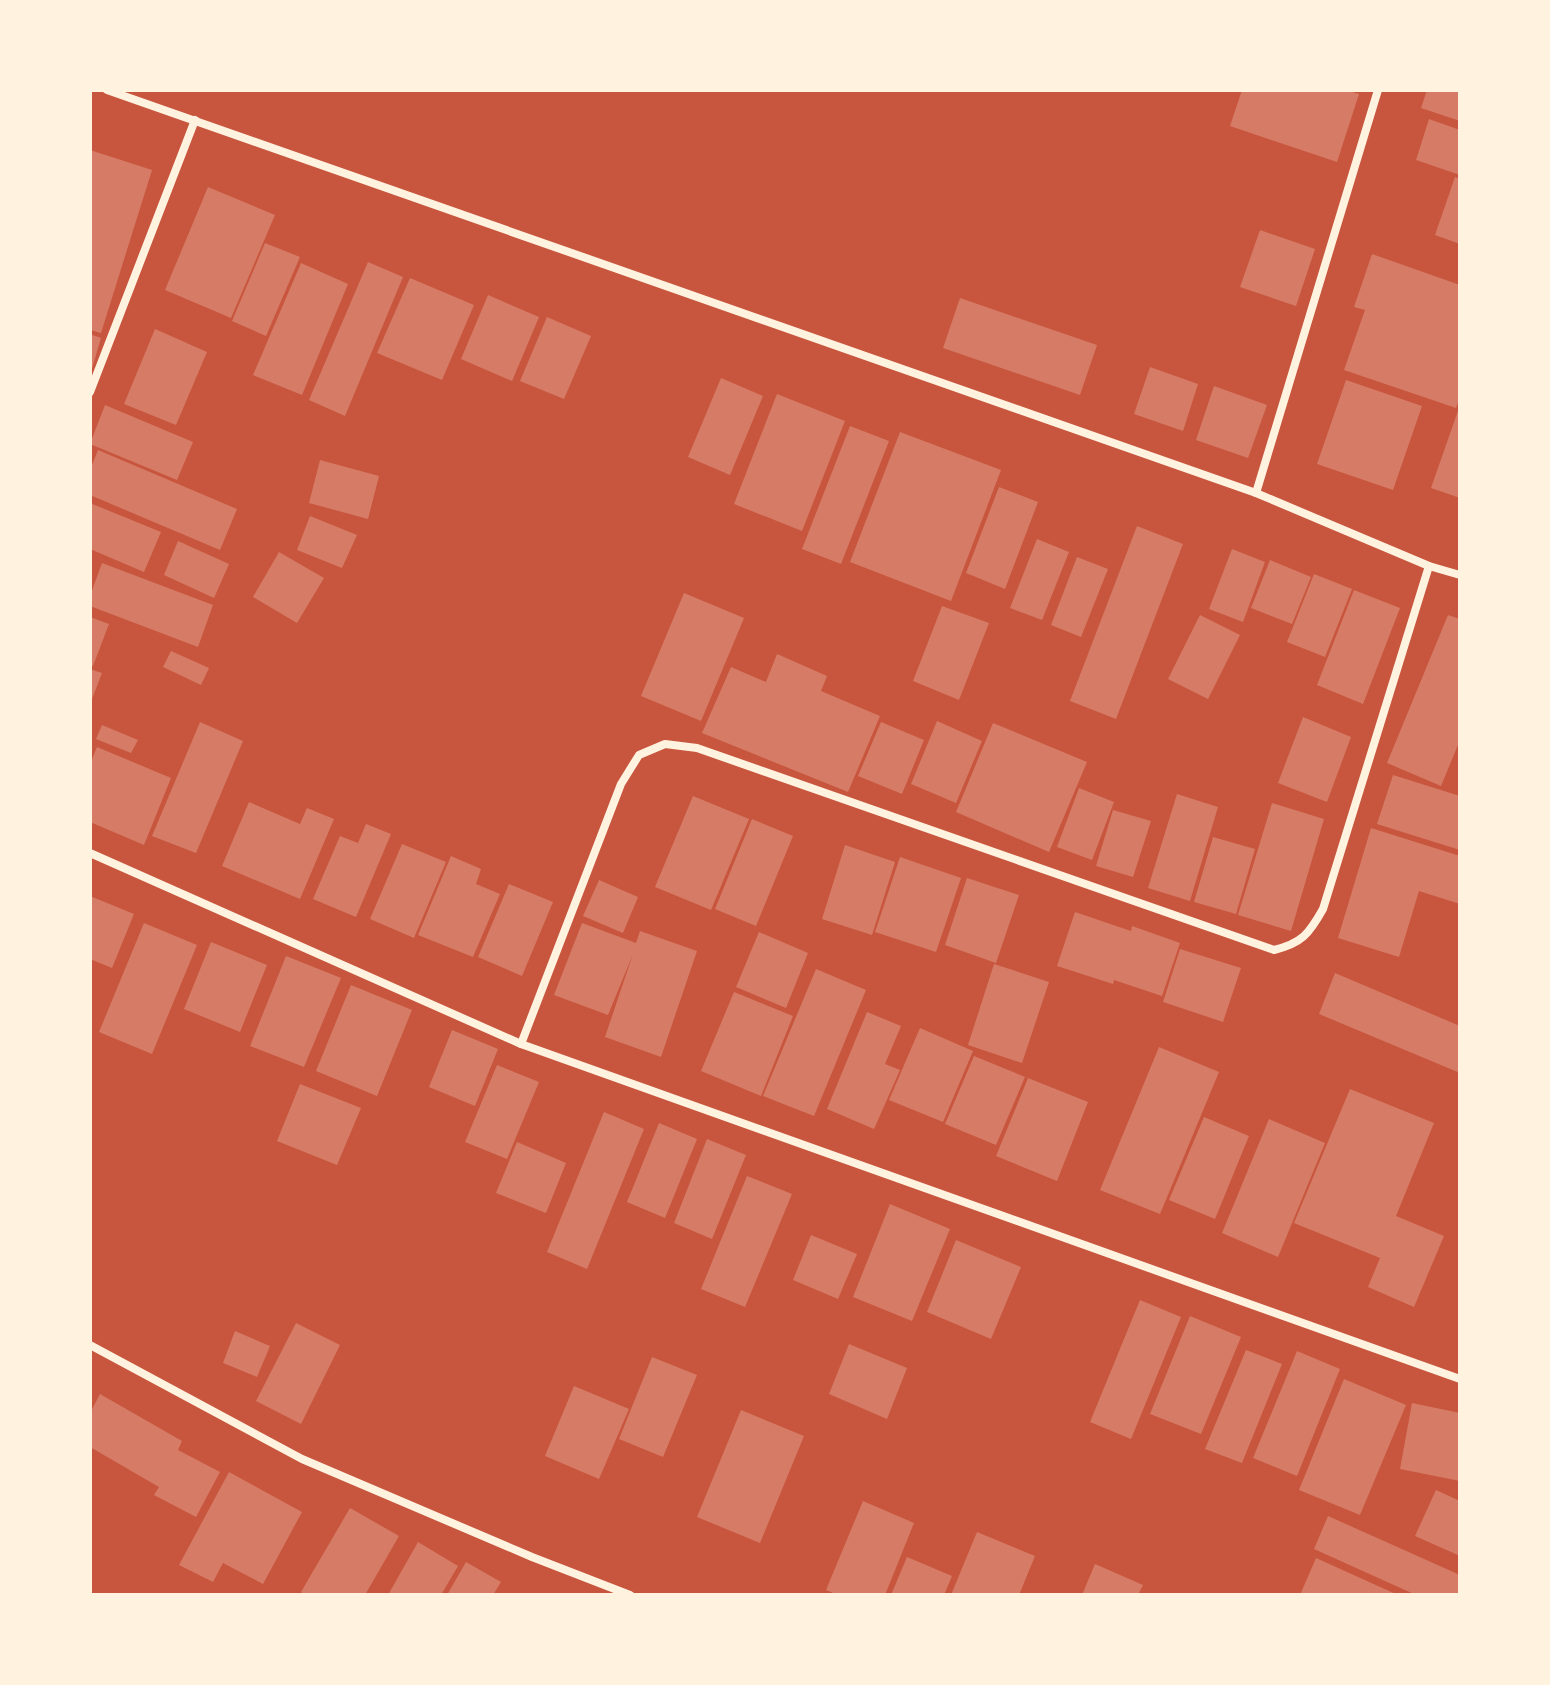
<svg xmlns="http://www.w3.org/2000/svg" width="1550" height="1685" viewBox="0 0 1550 1685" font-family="'Crimson Pro',serif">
<rect width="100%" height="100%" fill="#c8553d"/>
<g fill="#d67c66">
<polygon points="1242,90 1345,90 1359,94 1337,162 1230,126"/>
<polygon points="1427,90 1460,90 1460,121 1421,108"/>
<polygon points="1429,119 1460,130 1460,175 1416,160"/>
<polygon points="90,150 152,170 101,333 90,330"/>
<polygon points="1455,177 1460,179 1460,244 1435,235"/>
<polygon points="208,187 275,215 231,318 165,290"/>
<polygon points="1260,230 1315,249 1296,306 1240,287"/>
<polygon points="265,243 300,257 266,336 232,321"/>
<polygon points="1372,254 1460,285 1460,397 1456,408 1344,370 1365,310 1354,307"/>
<polygon points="368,262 403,277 345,416 309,400"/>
<polygon points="301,263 348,284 302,395 253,375"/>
<polygon points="410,278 474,305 442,380 377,353"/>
<polygon points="488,295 539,317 512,381 461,359"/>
<polygon points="960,298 1097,345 1080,395 943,348"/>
<polygon points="547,317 591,336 564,399 520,381"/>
<polygon points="155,329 207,352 176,425 124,404"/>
<polygon points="90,334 101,338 91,372 90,371"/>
<polygon points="1150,367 1198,384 1183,431 1134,414"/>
<polygon points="721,378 763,396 730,475 688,457"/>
<polygon points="1346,380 1422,406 1393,490 1317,464"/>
<polygon points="1214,386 1267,405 1248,458 1196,440"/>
<polygon points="777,394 845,421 802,531 734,504"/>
<polygon points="105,405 193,442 177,480 90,444"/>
<polygon points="1460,405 1460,498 1431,488"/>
<polygon points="850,426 889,441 841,564 802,549"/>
<polygon points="900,432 1001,470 951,601 850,562"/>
<polygon points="98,450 237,509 220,550 90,495 90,470"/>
<polygon points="320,460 379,476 368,519 309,503"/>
<polygon points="999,487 1038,502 1005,589 966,573"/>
<polygon points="90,503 161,532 144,572 90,549"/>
<polygon points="310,516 357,535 342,568 297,550"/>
<polygon points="1137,526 1183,544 1116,719 1070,701"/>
<polygon points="1037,539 1069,552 1042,620 1010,608"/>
<polygon points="178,541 229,564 214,598 164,575"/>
<polygon points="1232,549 1265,562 1243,622 1209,609"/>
<polygon points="279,552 324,578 297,623 253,597"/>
<polygon points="1077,557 1108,569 1081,637 1051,625"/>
<polygon points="1270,560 1311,577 1292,624 1251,608"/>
<polygon points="102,563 213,605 198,647 90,606 90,596"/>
<polygon points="1314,574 1352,589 1325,657 1287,642"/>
<polygon points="1354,590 1400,608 1363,704 1317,685"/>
<polygon points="684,593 744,618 701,721 641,696"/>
<polygon points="942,606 989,623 959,700 913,681"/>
<polygon points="1200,615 1240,635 1208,699 1168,679"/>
<polygon points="1448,615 1460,619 1460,740 1441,786 1387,763"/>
<polygon points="90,617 109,624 93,666 90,665"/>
<polygon points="171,651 209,668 201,685 163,667"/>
<polygon points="777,654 827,676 821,691 880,716 848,792 702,733 731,667 766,682"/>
<polygon points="90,669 102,673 90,704"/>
<polygon points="1303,717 1351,737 1327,802 1278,783"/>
<polygon points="937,721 982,741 956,803 911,784"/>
<polygon points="200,722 243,741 196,853 152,836"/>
<polygon points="881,722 924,740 902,794 858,776"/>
<polygon points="993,723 1087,762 1049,852 956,812"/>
<polygon points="102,725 138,740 131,753 96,739"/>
<polygon points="97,747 171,778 144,845 90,822 90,764"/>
<polygon points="1393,775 1460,796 1460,850 1377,824"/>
<polygon points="1079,788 1114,802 1092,860 1057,847"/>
<polygon points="1177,794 1218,807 1190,901 1148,888"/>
<polygon points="693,796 749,819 711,910 655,887"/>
<polygon points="249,802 300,824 307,808 334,819 300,899 222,866"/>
<polygon points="1272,803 1324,819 1291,931 1238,915"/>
<polygon points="1113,810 1151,821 1133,877 1096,866"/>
<polygon points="752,819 793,836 756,926 715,909"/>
<polygon points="366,824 391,834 356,917 313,899 340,836 358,843"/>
<polygon points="1371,828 1460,856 1460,904 1419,891 1399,957 1338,938"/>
<polygon points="1213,837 1255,849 1236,914 1194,902"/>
<polygon points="402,844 446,862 414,938 370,919"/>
<polygon points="845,845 895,862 872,935 822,919"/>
<polygon points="451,856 481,869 476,884 500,894 473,957 418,935"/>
<polygon points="900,857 961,878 936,952 875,932"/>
<polygon points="967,878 1019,895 996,963 945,945"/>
<polygon points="599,880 638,897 623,933 583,916"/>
<polygon points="509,884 553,902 522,976 478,957"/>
<polygon points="90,896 134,914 112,968 90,959"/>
<polygon points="1075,912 1131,931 1132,926 1180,943 1162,996 1114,980 1113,984 1057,966"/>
<polygon points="144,923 197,945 152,1054 99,1032"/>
<polygon points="582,923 636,943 640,931 697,951 661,1057 605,1037 633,954 608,1015 554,995"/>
<polygon points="759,932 808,953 786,1008 736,987"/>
<polygon points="211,942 267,965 240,1032 184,1009"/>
<polygon points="1180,949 1241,968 1223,1022 1163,1002"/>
<polygon points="286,956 341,978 304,1067 250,1046"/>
<polygon points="994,964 1049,982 1022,1063 968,1045"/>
<polygon points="816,969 866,990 814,1116 763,1096"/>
<polygon points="1335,973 1460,1026 1460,1073 1319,1014"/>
<polygon points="351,985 412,1010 377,1096 316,1071"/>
<polygon points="734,992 793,1016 761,1096 701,1071"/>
<polygon points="867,1012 901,1026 885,1064 900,1070 874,1129 827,1109"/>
<polygon points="920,1028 973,1051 943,1122 889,1100"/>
<polygon points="452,1030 498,1049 475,1106 429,1087"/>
<polygon points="1159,1047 1219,1072 1160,1214 1100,1190"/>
<polygon points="974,1056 1025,1077 996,1145 945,1124"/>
<polygon points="497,1065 539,1082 507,1159 465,1142"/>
<polygon points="1028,1078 1088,1102 1057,1181 996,1156"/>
<polygon points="300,1084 361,1108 337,1165 277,1141"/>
<polygon points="1350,1089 1434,1123 1396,1216 1444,1236 1414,1307 1368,1287 1380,1258 1294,1223"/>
<polygon points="604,1112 644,1129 587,1269 547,1252"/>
<polygon points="1204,1117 1249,1136 1215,1219 1169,1200"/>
<polygon points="1269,1119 1325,1143 1278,1257 1222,1233"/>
<polygon points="659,1123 697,1139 665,1218 627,1202"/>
<polygon points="707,1139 746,1155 712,1239 674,1223"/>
<polygon points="517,1142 566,1163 546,1213 496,1193"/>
<polygon points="747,1176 792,1194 745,1307 701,1289"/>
<polygon points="890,1204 950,1229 912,1321 853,1297"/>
<polygon points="811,1235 857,1254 838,1299 793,1280"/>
<polygon points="956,1240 1021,1267 991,1339 927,1312"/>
<polygon points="1140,1300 1181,1317 1131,1439 1090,1422"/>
<polygon points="1190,1316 1241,1337 1201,1434 1150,1414"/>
<polygon points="296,1323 340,1345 301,1424 256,1401"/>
<polygon points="235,1331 270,1346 257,1377 223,1363"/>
<polygon points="849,1344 907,1368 887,1419 829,1394"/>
<polygon points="1246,1350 1282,1364 1242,1463 1205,1449"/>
<polygon points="1297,1351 1340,1369 1297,1476 1253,1458"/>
<polygon points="652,1357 697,1375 663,1457 619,1439"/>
<polygon points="1344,1379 1406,1405 1360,1515 1299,1490"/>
<polygon points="574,1386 629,1409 599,1479 545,1456"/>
<polygon points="100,1394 182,1441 178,1450 220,1472 196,1517 154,1495 159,1487 90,1447 90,1413"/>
<polygon points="1412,1403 1460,1413 1460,1481 1400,1469"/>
<polygon points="741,1410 804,1436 760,1543 697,1517"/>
<polygon points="229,1472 302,1512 263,1584 223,1563 213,1582 179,1565"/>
<polygon points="1436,1490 1460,1501 1460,1556 1415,1536"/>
<polygon points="863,1501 914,1523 885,1595 838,1595 826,1590"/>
<polygon points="350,1508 399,1536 365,1595 306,1595 301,1592"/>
<polygon points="1328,1516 1460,1575 1460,1595 1416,1595 1314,1549"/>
<polygon points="977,1532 1035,1556 1019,1595 951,1595"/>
<polygon points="418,1542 458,1566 441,1595 388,1595"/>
<polygon points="907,1557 952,1576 944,1595 891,1595"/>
<polygon points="1316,1558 1398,1595 1300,1595"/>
<polygon points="466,1562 501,1582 493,1595 447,1595"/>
<polygon points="1095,1564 1143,1585 1138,1595 1082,1595"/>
</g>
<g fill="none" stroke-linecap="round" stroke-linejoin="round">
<g stroke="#fff3e0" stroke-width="8">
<polyline points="107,90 1256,493 1429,566 1460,575"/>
<polyline points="90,392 195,120"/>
<polyline points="1256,493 1378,90"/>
<polyline points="90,853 521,1044 1460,1379"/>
<path d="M521 1044 621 784 639 755 665 744 697 748 1274 950C1302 943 1309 934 1323 909L1429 566"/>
<polyline points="90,1345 302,1459 532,1557 630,1595"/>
</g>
</g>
<rect width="1550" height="1685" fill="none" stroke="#fff3e0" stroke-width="184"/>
</svg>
